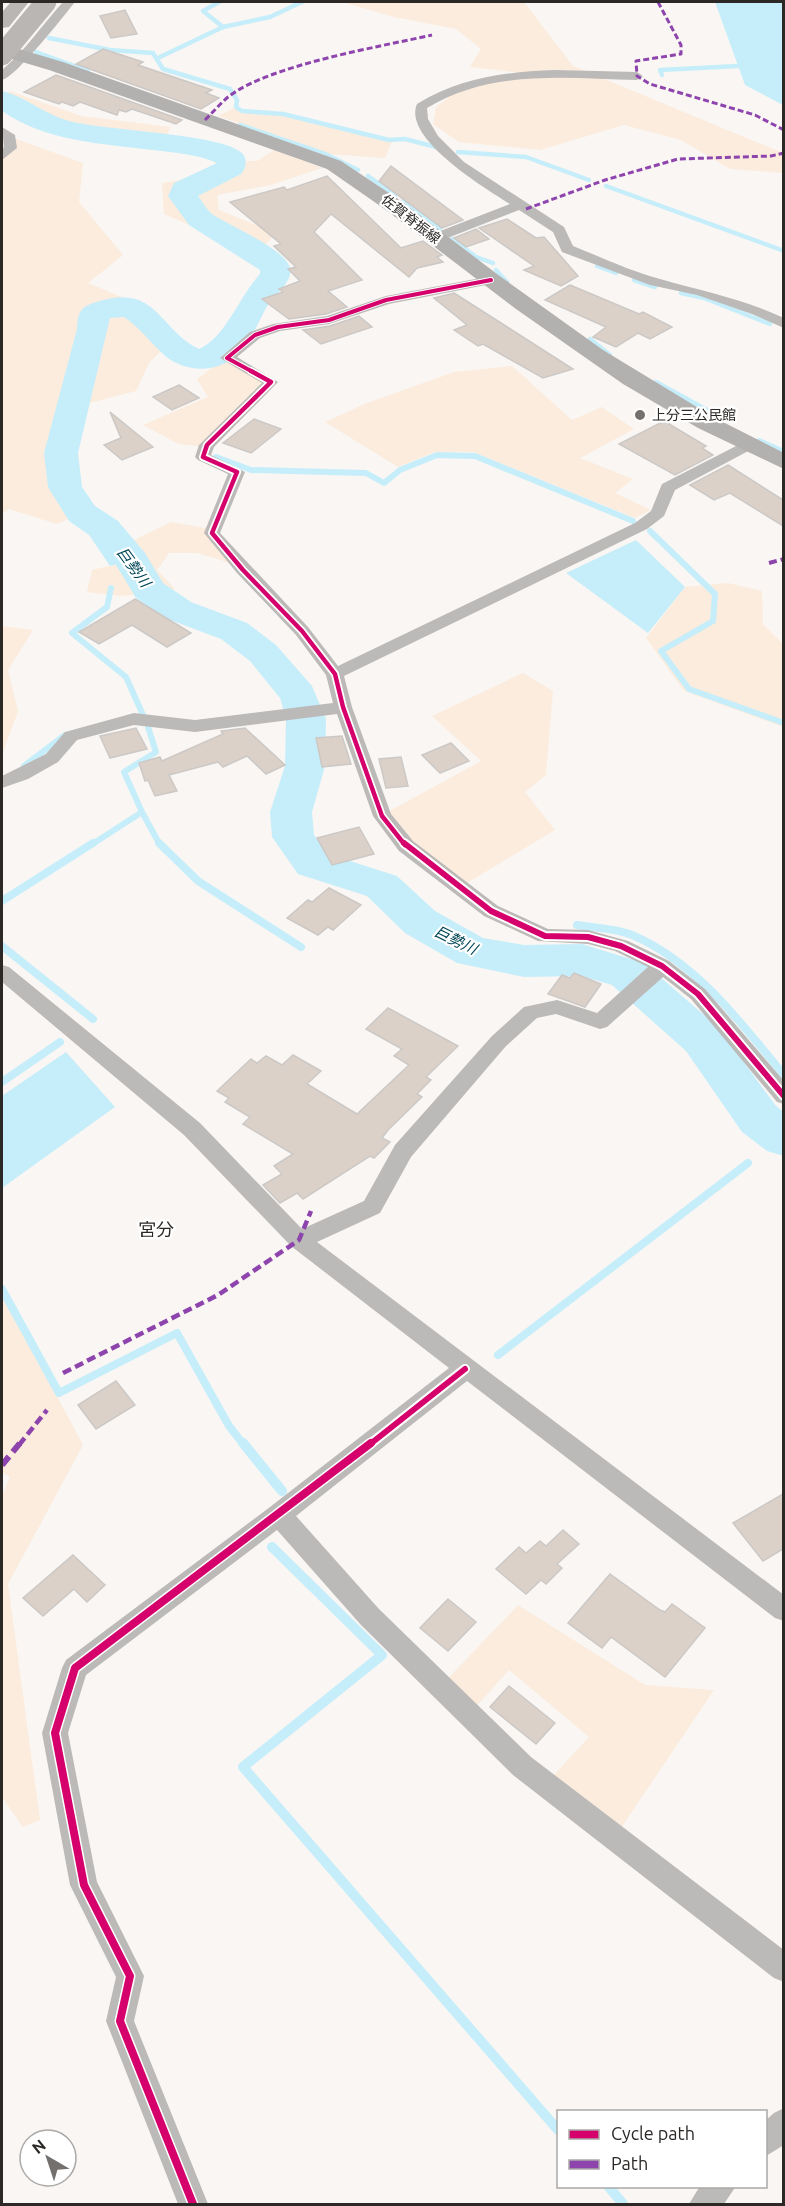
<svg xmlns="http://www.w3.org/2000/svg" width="785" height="2206" viewBox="0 0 785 2206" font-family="Ubuntu,'Noto Sans JP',sans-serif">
<rect width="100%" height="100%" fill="#faf6f3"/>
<g fill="#fbecdd">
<polygon points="342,2 524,2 573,66 783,153 783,173 730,169 681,140 624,125 540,150 459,142 433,124 436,107 457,91 522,73 470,67 481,49 456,29 394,17"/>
<polygon points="10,91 81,116 170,127 163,149 77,138 31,127 2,109 2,101"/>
<polygon points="234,108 240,111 281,115 392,141 385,158 327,154 218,116"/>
<polygon points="2,134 83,163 79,202 123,255 88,283 150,309 177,334 149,363 136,391 82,405 68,451 71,472 65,487 67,502 75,516 57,524 9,509 2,514"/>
<polygon points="274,150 322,168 271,185 217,195 219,210 276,233 266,244 280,262 253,261 209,233 164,214 162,183 195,178 218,169 214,162 257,161"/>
<polygon points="223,360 266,384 198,446 179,444 143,425 208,397 197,379"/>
<polygon points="512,366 572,420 602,407 634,429 580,458 633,479 615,493 651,510 635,518 473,452 435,452 398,467 325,422 367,403 454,372"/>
<polygon points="171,522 217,530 247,568 197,553 169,553 157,570 175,589 122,596 87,592 92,570 139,559 132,541"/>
<polygon points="728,583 762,591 763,624 783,644 783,727 684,691 646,638 685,587"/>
<polygon points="2,626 33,630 8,670 18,711 2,755"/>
<polygon points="523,673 553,691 546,775 525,792 555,830 467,883 413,842 388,812 481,761 432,716"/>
<polygon points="2,1294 83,1445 8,1584 40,1820 23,1827 2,1797 2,1495 10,1477 2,1472"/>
<polygon points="518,1605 645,1685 714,1690 621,1828 539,1791 589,1737 509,1670 464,1720 435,1692"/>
</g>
<g fill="#c6eefa">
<polygon points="715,2 783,2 783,105 745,85"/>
<polygon points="65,487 132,541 139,559 110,566 67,502"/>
<polygon points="636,540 685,587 648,633 566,573"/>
<polygon points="66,1052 115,1107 2,1188 2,1096"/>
</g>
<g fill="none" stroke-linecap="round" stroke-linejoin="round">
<g stroke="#c6eefa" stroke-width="4.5">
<polyline points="219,2 203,11 223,27"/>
<polyline points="49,38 110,50 153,53 163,69 230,89 237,100 236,107 242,111 283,114 389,140 405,139 436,147"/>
<polyline points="36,52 88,71"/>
<polyline points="160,57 223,27 270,17 302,2"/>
<polyline points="662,75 660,70 738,66"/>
<polyline points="240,125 325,154 358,170"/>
<polyline points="458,152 526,157 589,180"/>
<polyline points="368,176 395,196"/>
<polyline points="606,186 784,251"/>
<polyline points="403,201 440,229"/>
<polyline points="452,239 476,257 493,263"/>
<polyline points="597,266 616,273"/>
<polyline points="496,270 507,282"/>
<polyline points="634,280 655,287"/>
<polyline points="681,293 704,298 770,324"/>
<polyline points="590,339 610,355"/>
</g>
<g stroke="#c6eefa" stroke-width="6">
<polyline points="656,383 718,417"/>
<polyline points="759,441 784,452"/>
<polyline points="216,457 251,470 366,473 384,483 400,470 437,455 475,456 633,521"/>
<polyline points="650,531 715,594 713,621 661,651 689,689 784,723"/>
<polyline points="111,588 107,607 72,633 126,677 143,715"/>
<polyline points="24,766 65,735"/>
<polyline points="142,812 160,845"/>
<polyline points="91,845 142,812 124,772 156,752 148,727"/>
</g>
<g stroke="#c6eefa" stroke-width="8">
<polyline points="159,843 198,881 301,947"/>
<polyline points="2,901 93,843"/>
<path d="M577 925C595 928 615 928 632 935 696 962 741 1023 784 1075"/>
<polyline points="2,946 93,1019"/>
<polyline points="2,1082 60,1042"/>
<polyline points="2,1289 59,1393 177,1333 229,1426 244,1445"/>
<polyline points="498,1355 748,1163"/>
</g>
<g stroke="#c6eefa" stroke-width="10">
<polyline points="243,1443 282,1491"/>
<polyline points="272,1547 382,1655 243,1767 558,2130"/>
<polyline points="608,2186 623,2204"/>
</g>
<path fill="#c6eefa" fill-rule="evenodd" d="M2 91C24 96 44 114 69 121 106 131 219 133 242 153 248 160 246 168 241 174L198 196C202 201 206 209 212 214 229 226 285 248 290 268 294 282 271 298 265 310 257 325 251 341 239 353 219 374 185 373 164 355 150 342 140 328 124 317L110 318 78 453 82 487 95 506 118 521 145 553 163 583 191 602 247 623 276 645 312 686 326 719 325 766 312 812 314 835 328 854 397 876 435 911 483 938 524 945 582 944 644 963 718 1027 776 1106 784 1112V1156L767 1151 742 1132 686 1051 612 985 581 976 524 977 457 963 405 933 367 896 298 874 272 837 270 812 285 766 286 719 280 698 250 661 221 639 165 618 136 598 116 565 92 537 69 521 48 487 44 453 77 329C78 312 80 307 96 302 157 282 158 329 199 349 226 337 238 298 260 274V270L189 225 168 196 174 183 217 163C197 154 175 153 153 150 102 144 45 141 2 111Z"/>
</g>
<g fill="#dcd1c8" stroke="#cbc8c6" stroke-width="1.5">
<polygon points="125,10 137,34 111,38 100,16"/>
<polygon points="103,49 143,62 138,65 212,90 206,93 219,98 201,109 76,64"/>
<polygon points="56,75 182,120 176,124 132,109 126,112 119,110 117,115 80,102 73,106 62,102 59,104 24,92"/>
<polygon points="391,166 463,220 442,228 379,181"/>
<polygon points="327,176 401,248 423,241 442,255 437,257 443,262 417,268 409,277 331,214 314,232 362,280 328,291 347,307 326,314 289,319 262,299 283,292 279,289 300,281 288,269 296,267 274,246 281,244 230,202 284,187 287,190"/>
<polygon points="507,219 536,238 544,237 578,276 561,286 524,270 534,266 479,228"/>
<polygon points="476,229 489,239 466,247 454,238"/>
<polygon points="570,285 639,314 643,312 672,327 650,339 638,333 616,347 593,337 606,327 545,300"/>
<polygon points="454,293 573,369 543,378 483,344 478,346 454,330 467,325 434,298"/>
<polygon points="359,316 372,327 321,344 303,330 330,326"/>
<polygon points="179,385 199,398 172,410 153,397"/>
<polygon points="110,412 153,447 122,460 104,445 121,438"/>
<polygon points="254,419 281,429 251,453 223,443"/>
<polygon points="664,421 706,446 702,448 713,455 675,475 619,444"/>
<polygon points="728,465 783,500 783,526 730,493 714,500 690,485"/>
<polygon points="135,599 191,633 167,647 132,625 99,644 79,632"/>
<polygon points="136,728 147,749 110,758 100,736"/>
<polygon points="245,728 285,765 266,774 247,756 223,767 218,762 169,775 177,791 155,796 148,780 145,781 139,763 160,757 162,761 223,734 221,731"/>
<polygon points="342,736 351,764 322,767 316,738"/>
<polygon points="451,743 469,761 440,773 422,755"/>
<polygon points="401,757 408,786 386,788 379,759"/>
<polygon points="359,827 374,854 332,865 317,838"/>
<polygon points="329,888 361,905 333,930 328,927 318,935 287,918 308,900 312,902"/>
<polygon points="574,973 601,984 585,1007 548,994 562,975 570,978"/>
<polygon points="388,1008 458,1046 426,1077 431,1080 417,1094 422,1097 388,1130 382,1138 390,1142 374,1158 370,1156 303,1199 297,1193 280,1203 263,1185 282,1174 274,1166 293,1154 243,1124 250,1117 225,1102 229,1098 217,1091 251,1059 257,1063 266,1056 282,1065 293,1055 321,1071 307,1084 357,1114 409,1065 394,1056 402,1049 366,1029"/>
<polygon points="116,1381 135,1405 96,1429 78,1405"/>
<polygon points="783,1494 783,1549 763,1561 733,1523"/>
<polygon points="563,1530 579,1544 557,1564 562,1568 546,1584 541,1580 526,1594 496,1569 519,1547 526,1553 540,1541 546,1546"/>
<polygon points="73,1555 105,1585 87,1602 74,1589 43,1616 23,1598"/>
<polygon points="610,1574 660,1610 665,1612 672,1604 705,1628 665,1677 611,1637 602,1648 568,1623"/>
<polygon points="448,1599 476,1622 448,1651 420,1628"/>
<polygon points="509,1686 555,1723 536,1744 490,1707"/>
</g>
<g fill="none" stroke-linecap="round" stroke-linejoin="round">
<g fill="#bbbab8" fill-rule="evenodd">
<path d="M63 2H75C63 17 16 77 2 80V70C25 51 42 25 63 2Z"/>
<path d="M554 70 637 72 643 76 637 80C565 78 491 69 427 108L428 119 438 136 464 162 564 227 573 246C601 257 630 271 660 279 702 291 743 299 784 318V328L752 314 697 295 650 285 562 252 553 232 519 210 440 241H430V235L510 204C487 189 402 139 417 104 460 78 504 72 554 70Z"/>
<polygon points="2,127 15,135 17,148 2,160 2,150 4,147"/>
<polygon points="491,276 498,280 496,283 389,304 329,324 280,331 260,338 237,357 278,382 214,447 211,455 245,472 220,533 308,627 338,666 635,523 651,511 662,484 742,443 752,443 755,446 752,449 675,490 664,516 647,529 344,676 352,707 391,814 413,841 498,906 548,929 588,930 628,941 669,961 705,989 784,1081 784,1104 777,1102 691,999 663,977 607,1027 600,1029 556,1014 537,1018 506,1046 411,1157 380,1213 317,1242 784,1595 784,1621 775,1618 467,1381 296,1516 379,1609 531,1757 784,1950 784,1982 774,1978 513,1775 361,1625 277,1530 86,1675 68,1733 97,1882 144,1976 134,2021 208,2204 178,2204 106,2021 116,1977 70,1885 42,1733 62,1668 66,1660 270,1507 449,1368 291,1246 184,1135 2,982 2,965 9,967 200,1123 302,1229 364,1201 395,1145 492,1036 524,1007 557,1000 597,1013 648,967 615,951 588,944 538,941 484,916 399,851 373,816 337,714 195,732 134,725 77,740 58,762 28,779 2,788 2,776 46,754 65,732 134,713 195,720 333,703 326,675 296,635 237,573 204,533 228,474 198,460 195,457 199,445 262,383 220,358 250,332 273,324 327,316 386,296"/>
<polygon points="784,2108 784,2145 766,2156 766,2120 774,2113"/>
<polygon points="700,2186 736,2186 724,2204 689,2204"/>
</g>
<polygon fill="#b3b1af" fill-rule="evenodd" points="2,44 63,62 341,161 401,201 497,274 603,350 715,418 784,453 784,469 698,428 623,384 516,309 386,210 327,169 49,70 2,56"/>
<polygon fill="#b9b6b4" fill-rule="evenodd" points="11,2 29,2 9,27 2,28 2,12"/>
<polyline stroke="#b9b6b4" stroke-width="21" points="2,55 46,2"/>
<g stroke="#8e44ad" stroke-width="3" stroke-dasharray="6 3" stroke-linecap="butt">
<polyline points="658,2 681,45 681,54 636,61 637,76 650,84 755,115 784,130"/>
<path d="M205 120C213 112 220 104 228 97 269 65 379 47 432 35"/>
<polyline points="526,209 605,180 678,159 771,156 784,153"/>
</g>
<polyline stroke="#8e44ad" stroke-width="4" stroke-dasharray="8 4" stroke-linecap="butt" points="769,563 784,559"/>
<g stroke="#8e44ad" stroke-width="4.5" stroke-dasharray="9 4.5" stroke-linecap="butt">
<polyline points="63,1373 218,1295 299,1240 311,1211"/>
<polyline points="19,1445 47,1410"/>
</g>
<polyline stroke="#8e44ad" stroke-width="6" stroke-dasharray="11 6" stroke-linecap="butt" points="2,1465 20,1443"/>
<defs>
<polyline id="cycleway-far3" points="253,372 227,358 255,335 278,327 329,320 386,300 491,280"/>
<polyline id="cycleway-far2" points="251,371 271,382 207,445 203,457 237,472 212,533 243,570 302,631 335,674 343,707 382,816 405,845"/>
<g id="cycleway-far1">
<polyline points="404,843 491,911 545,936 588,937 621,946 662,966 698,994 784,1096"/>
<polyline points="369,1445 465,1369"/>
</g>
<polyline id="cycleway" points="193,2204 120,2021 130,1976 84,1885 55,1733 75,1668 371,1443"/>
</defs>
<use href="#cycleway-far3" stroke="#fff" stroke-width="6"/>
<use href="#cycleway-far2" stroke="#fff" stroke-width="8"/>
<use href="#cycleway-far1" stroke="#fff" stroke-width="10"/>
<use href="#cycleway" stroke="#fff" stroke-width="11"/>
<use href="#cycleway-far3" stroke="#d6006c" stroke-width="4"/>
<use href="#cycleway-far2" stroke="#d6006c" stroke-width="4.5"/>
<use href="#cycleway-far1" stroke="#d6006c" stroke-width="6"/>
<use href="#cycleway" stroke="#d6006c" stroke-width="8"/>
</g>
<circle fill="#73706e" stroke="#fff" stroke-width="2" cx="640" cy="415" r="6"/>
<g text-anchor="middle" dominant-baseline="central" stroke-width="4.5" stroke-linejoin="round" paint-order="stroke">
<g font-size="14" fill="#2b2826" stroke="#fff">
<text transform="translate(411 219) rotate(38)">佐賀脊振線</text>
</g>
<g font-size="14" fill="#2b2826" stroke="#fff" text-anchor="start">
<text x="652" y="415">上分三公民館</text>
</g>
<g font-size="15" font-style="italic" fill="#014656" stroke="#fff">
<text transform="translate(134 567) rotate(54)">巨勢川</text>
<text transform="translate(456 940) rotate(26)">巨勢川</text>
</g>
<g font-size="18" fill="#2b2826" stroke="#fff">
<text x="156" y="1229">宮分</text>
</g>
</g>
<rect width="785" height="2206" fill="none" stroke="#2b2826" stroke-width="6"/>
<rect x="557" y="2110" width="210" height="78" fill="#ffffff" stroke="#aaa9a8" stroke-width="1.5"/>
<rect x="569" y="2130" width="30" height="9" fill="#d6006c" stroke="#aaa9a8" stroke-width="1.5"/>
<text x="611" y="2140" font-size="18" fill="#2b2826">Cycle path</text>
<rect x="569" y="2160" width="30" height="9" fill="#8e44ad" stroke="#aaa9a8" stroke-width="1.5"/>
<text x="611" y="2170" font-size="18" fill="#2b2826">Path</text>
<g transform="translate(48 2158) rotate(321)"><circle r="28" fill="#ffffff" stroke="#aaa9a8" stroke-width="1.5"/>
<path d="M0-4.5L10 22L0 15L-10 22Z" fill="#73706e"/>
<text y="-9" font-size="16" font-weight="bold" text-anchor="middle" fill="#2b2826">N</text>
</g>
</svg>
